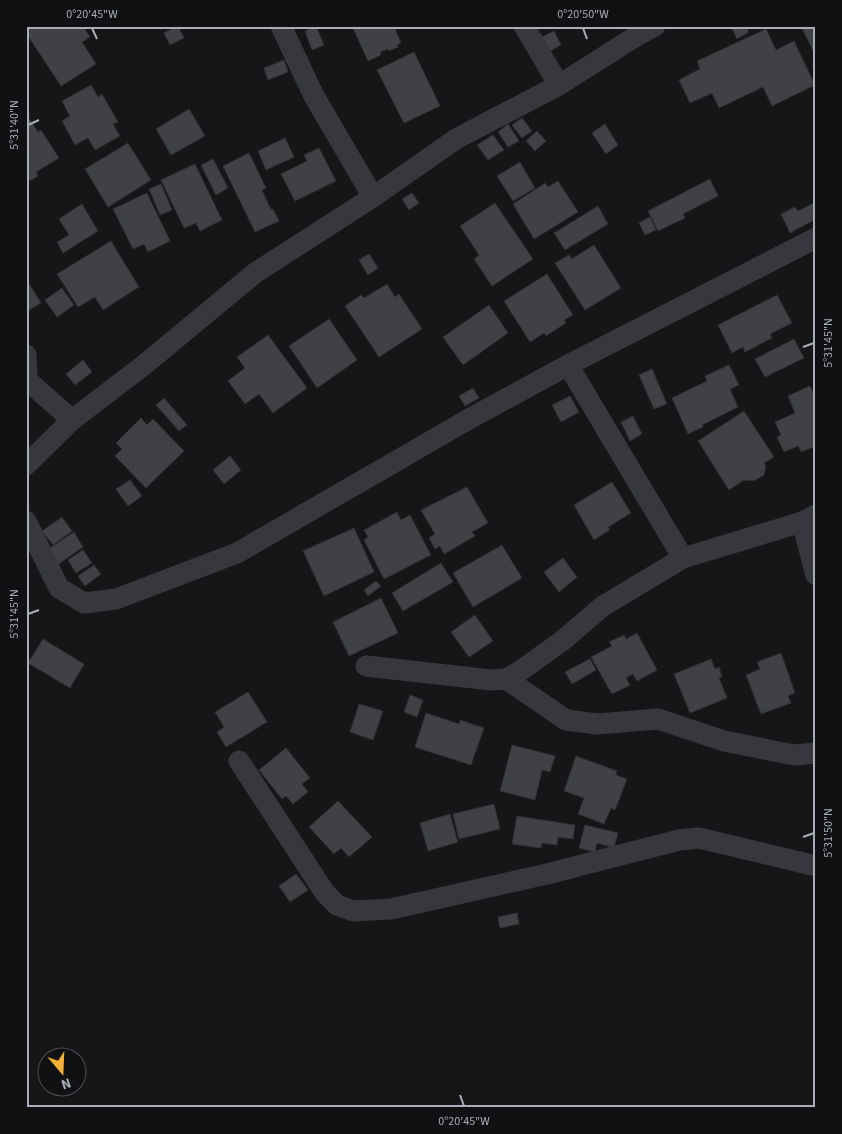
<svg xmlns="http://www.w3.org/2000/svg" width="842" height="1134" viewBox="0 0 842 1134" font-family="'Source Sans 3',sans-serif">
<rect width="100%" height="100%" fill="#161618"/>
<g fill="#404145" stroke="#303034">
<polygon points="29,26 83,26 90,37 82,42 96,64 61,86 26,33 26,28"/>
<polygon points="177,26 178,26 184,38 170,45 164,33"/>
<polygon points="316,26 324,45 312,50 305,31"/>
<polygon points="352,26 394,26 401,43 397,45 398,47 389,51 388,49 380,52 381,55 368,61"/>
<polygon points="731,26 746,26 749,32 737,39"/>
<polygon points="801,26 816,26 816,57"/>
<polygon points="766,29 776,50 794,41 815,85 772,106 763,87 719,108 712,93 690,103 679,80 700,69 697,61"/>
<polygon points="554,31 561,45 550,51 542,37"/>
<polygon points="414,52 440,106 404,123 377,70"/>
<polygon points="284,60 288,72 268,80 264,68"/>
<polygon points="91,85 98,97 102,94 118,122 113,124 120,136 95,150 88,138 75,145 62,121 70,116 62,101"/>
<polygon points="189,109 205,136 171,155 156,129"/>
<polygon points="28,117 38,132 41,130 59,158 36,172 38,176 26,183 26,118"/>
<polygon points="522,118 532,131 522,138 512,125"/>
<polygon points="508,124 519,141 508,147 498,132"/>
<polygon points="605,124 618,145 606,154 592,133"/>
<polygon points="537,131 546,141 535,151 526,141"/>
<polygon points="493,135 504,150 488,160 477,145"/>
<polygon points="285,138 294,157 266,170 258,151"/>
<polygon points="128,143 151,180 108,207 85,169"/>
<polygon points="319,148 336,181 295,201 281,174 307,161 304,155"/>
<polygon points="249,153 266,188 262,190 271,210 273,209 279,221 255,232 223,166"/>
<polygon points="213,159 228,188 216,195 201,165"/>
<polygon points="520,162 535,188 513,201 497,176"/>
<polygon points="195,164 222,220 200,231 196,223 184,228 161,180"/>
<polygon points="710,179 718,196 683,214 685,218 658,231 648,211"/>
<polygon points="558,181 578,212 534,239 513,204 545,183 548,187"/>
<polygon points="161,184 172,210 160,215 149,189"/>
<polygon points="147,193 170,241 148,252 144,244 133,249 113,209"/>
<polygon points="412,193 419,203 409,210 402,199"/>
<polygon points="816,202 816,219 790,233 781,214 795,207 798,211"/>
<polygon points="495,203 533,259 492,286 474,259 479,255 460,226"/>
<polygon points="82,204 98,231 63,253 57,242 69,235 59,219"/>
<polygon points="598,206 608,224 565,250 554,233"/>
<polygon points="650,217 656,230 645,235 639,223"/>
<polygon points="111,241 139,287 103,310 95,297 78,307 57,274"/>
<polygon points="594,245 621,288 585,310 555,263 569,255 572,259"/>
<polygon points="369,254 378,268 368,275 359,260"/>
<polygon points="547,274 573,315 564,320 566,323 546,336 544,333 530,342 504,301"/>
<polygon points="26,282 28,282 41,303 26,312"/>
<polygon points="387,284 395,297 399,294 422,329 379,357 345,306 361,295 364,298"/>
<polygon points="62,288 74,305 57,317 45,300"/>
<polygon points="777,295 792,323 770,334 772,338 745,352 743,347 732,353 718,325"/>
<polygon points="489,305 508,333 463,365 443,337"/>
<polygon points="329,319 357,360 317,388 289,346"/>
<polygon points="268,335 307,388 273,413 259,394 245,404 228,381 245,368 237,357"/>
<polygon points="794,339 804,358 765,377 755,359"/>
<polygon points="83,360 92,372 75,385 66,374"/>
<polygon points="729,365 739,385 730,389 738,407 702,425 703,427 688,434 672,398 707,381 705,376"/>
<polygon points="652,369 667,404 654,409 639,375"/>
<polygon points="810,386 816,399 816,446 801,452 798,446 784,452 777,437 781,435 775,422 795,413 788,396"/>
<polygon points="473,388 479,398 465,406 459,396"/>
<polygon points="570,396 579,412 561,422 552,405"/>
<polygon points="164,398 187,425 179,431 156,405"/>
<polygon points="744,411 774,457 764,463 766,466 764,475 754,481 744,480 729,490 698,441"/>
<polygon points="633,416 642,434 630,441 621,422"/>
<polygon points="141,418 147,425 153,419 184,451 146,488 115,456 122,449 116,443"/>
<polygon points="230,456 241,470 224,484 213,470"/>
<polygon points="130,480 142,496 128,506 116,489"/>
<polygon points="612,482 631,513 608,527 610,530 594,540 574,505"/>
<polygon points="467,487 488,523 472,532 475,536 444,554 440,546 435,549 429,538 435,534 421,510"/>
<polygon points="397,512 401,520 410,515 431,555 384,579 364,540 368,537 364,530"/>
<polygon points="62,517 72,531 53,545 42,531"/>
<polygon points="354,528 374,572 324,596 303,551"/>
<polygon points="74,532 83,547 57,565 47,550"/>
<polygon points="502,545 522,578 473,607 453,573"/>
<polygon points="83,550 92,563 76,573 68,560"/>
<polygon points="563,558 577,577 559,592 544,572"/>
<polygon points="441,563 453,582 403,611 392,593"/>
<polygon points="94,565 101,574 85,586 78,576"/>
<polygon points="376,581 381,586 368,596 364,590"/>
<polygon points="381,598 398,633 349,656 333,622"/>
<polygon points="475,615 493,641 469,657 451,632"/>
<polygon points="637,633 657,670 637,681 633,674 626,678 630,685 612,694 591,657 612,646 609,642 624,635 626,639"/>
<polygon points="43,639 84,664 70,688 28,663"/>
<polygon points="781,653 795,693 788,696 791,703 761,714 746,675 760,669 757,662"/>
<polygon points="590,659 596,670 572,684 565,672"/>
<polygon points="711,659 715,669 719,667 722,677 719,678 727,698 690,713 674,674"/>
<polygon points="248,692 267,722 226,747 217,732 224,727 215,712"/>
<polygon points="410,695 423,700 417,717 404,712"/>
<polygon points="359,704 383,711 373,740 350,732"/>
<polygon points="426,713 459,724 460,720 484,728 471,765 415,747"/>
<polygon points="512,745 555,756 550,772 542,770 535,800 500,791"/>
<polygon points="286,748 310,778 302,784 308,792 293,804 286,796 282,799 259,770"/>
<polygon points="576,756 617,771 616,775 627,779 615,810 611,808 604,824 578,814 584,798 564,791"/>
<polygon points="338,801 372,837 349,857 341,848 334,854 309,827"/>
<polygon points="494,804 500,829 459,839 453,814"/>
<polygon points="450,814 458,842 428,851 420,823"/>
<polygon points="517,816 575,825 573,839 558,837 557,845 542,843 541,848 512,844"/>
<polygon points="585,825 618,833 614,848 597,843 595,852 579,848"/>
<polygon points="296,874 308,890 290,902 279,886"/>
<polygon points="517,913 519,924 500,928 498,917"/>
</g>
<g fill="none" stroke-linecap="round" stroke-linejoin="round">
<g stroke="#37383d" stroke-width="21">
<polyline points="281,26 314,96 373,197"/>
<polyline points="524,26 559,85"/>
<polyline points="26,355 27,380 72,420"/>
<polyline points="568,365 683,558"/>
<polyline points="26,465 72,420 144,365 255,273 373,197 456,139 559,85 638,35 655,26"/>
<polyline points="26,521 59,588 84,603 116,599 237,553 469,419 568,365 816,238"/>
<polyline points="802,522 816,575"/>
<polyline points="366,666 491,680 506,679 520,671 562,641 603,606 683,558 802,522 816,515"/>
<polyline points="506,679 566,720 597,724 658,719 724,741 794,755 816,753"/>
<polyline points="239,761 325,893 337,905 353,911 391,909 547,874 679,840 699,838 816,866"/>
</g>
</g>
<path fill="none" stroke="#a8adb8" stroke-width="2" d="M92 28 97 39M583 28 587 39M28 125 39 120M803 347 814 343M28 614 39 610M803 837 814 833M460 1095 464 1106"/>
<rect width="842" height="1134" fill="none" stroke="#111113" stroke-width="55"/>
<g transform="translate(62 1072) rotate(161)"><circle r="24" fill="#111113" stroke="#4d4f55"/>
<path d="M0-4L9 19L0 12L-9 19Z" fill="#f2b134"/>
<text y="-8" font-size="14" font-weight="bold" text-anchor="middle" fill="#a8adb8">N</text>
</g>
<rect x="28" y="28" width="786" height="1078" fill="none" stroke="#a8adb8" stroke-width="2"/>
<g font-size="12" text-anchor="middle" fill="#a8adb8">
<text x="92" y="18">0°20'45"W</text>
<text x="583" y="18">0°20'50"W</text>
<text transform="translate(14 125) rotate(-90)" y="4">5°31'40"N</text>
<text transform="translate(828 343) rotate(-90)" y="4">5°31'45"N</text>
<text transform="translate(14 614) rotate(-90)" y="4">5°31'45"N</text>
<text transform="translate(828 833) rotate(-90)" y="4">5°31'50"N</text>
<text x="464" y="1125">0°20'45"W</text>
</g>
</svg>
